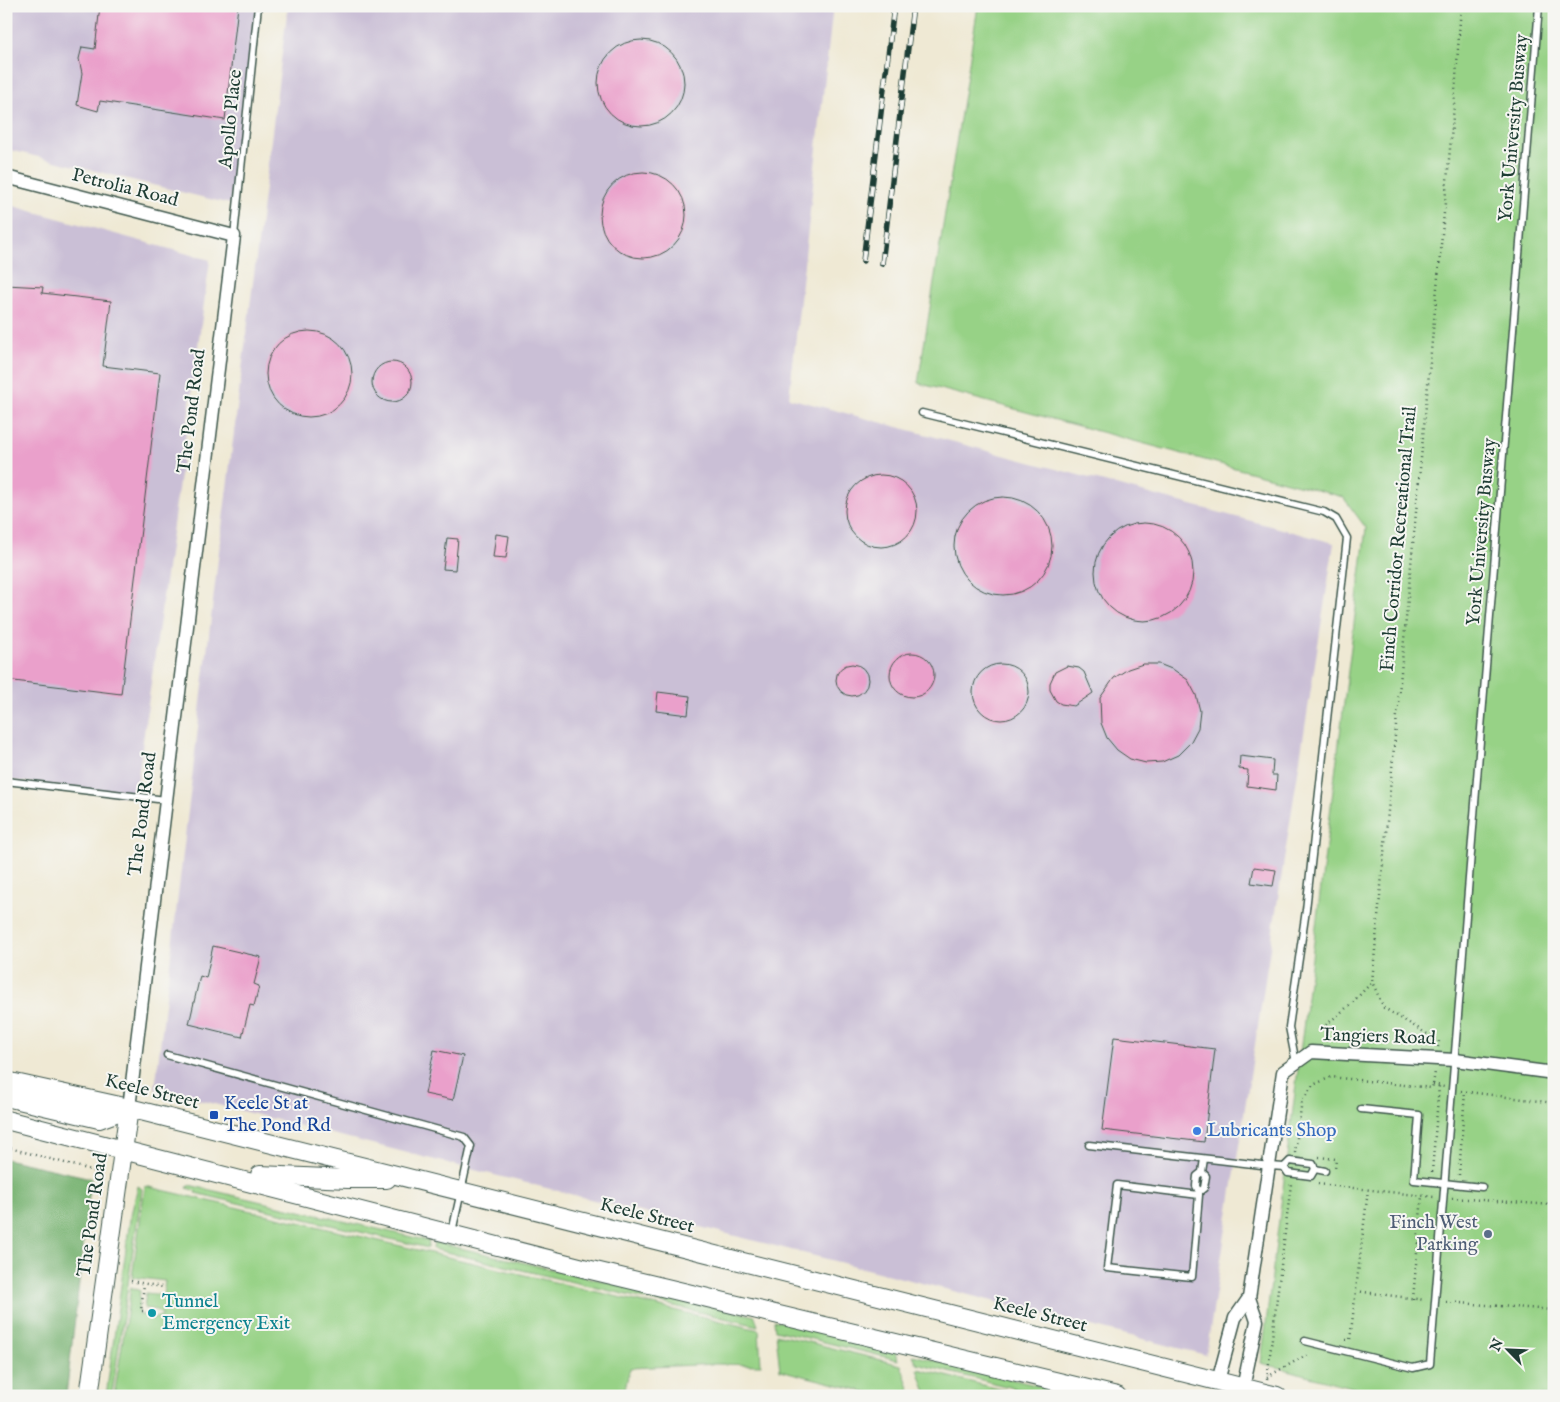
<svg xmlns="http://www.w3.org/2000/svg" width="1560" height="1402" viewBox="0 0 1560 1402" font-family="'IM FELL English',serif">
<rect width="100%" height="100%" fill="#f6f6f2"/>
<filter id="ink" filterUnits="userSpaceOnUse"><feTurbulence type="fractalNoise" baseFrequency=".02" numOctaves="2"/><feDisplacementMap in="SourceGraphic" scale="10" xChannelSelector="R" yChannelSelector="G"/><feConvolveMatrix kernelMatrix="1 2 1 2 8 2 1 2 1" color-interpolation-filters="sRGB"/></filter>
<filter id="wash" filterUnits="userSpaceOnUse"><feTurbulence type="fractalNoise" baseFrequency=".0096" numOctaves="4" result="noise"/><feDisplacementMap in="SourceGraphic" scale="20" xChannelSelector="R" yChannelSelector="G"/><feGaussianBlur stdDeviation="1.12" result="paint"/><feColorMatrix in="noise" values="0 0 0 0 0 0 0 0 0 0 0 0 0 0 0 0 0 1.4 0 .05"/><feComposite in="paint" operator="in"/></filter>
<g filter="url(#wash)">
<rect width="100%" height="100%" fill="#efe9d4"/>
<g fill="#cabfd6">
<polygon points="6,6 260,6 230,204 6,149"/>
<polygon points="288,6 833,6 789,398 1334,543 1206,1355 155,1089 219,551"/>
<polygon points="6,204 210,260 135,798 6,779"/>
</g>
<g fill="#97d286" stroke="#5b885d">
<polygon points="978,6 1554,6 1554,1396 1384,1396 1261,1363 1366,528 1343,497 918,383"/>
<polygon points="189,1185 429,1241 428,1248 195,1193 196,1191 187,1188"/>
<polygon points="138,1186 142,1189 113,1387 111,1396 106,1396 130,1219"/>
<polygon points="145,1186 759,1330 761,1365 717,1364 630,1368 623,1396 114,1396 131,1287 140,1291 138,1313 153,1319 163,1315 156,1310 144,1308 146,1293 163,1295 165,1281 132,1277"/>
<polygon points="434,1242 755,1316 758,1326 433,1249"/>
<polygon points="774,1320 896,1351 898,1360 775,1330"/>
<polygon points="776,1334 901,1365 912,1396 883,1396 780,1370"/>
<polygon points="913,1355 1080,1396 1045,1396 917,1364"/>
<polygon points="918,1369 1028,1396 927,1396"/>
</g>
<polygon fill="#79b473" stroke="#4c7854" points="6,1159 91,1178 66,1396 6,1396"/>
<g id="blocks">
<g fill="#eaa0cb">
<polygon points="100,6 238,6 225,120 100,101 98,111 77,105 82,73 79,59 82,47 95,49"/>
<circle cx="641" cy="83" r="43"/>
<circle cx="643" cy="215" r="43"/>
<polygon points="6,285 43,287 42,293 111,301 103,366 160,373 121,694 6,680"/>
<circle cx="309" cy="374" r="43"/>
<circle cx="392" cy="382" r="20"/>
<circle cx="881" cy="511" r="36"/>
<circle cx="1003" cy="546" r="49"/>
<circle cx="1144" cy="572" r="49"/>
<polygon points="496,534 509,536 506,558 493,557"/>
<polygon points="447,538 458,539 455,570 443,569"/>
<circle cx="912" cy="675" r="22"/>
<circle cx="1001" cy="692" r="28"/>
<circle cx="852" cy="680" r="16"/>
<polygon points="1143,664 1159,664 1174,670 1188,680 1196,695 1200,711 1198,728 1190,743 1178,755 1162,762 1146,763 1130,759 1117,750 1107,738 1101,723 1100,698 1114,678 1128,669"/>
<polygon points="1067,666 1079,668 1084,672 1093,693 1074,706 1061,704 1056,701 1050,690 1050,683 1055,672"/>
<polygon points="658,692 690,696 688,715 656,711"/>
<polygon points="1240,756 1273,760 1272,775 1277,775 1276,790 1247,786 1248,770 1239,769"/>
<polygon points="1254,867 1276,870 1273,886 1251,883"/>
<polygon points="213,946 261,957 254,984 259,986 254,1006 250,1005 242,1037 189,1024 200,976 206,978"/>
<polygon points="1114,1037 1215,1049 1204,1142 1102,1130"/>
<polygon points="434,1050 463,1056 453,1100 425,1094"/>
</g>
</g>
</g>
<g filter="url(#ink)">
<use href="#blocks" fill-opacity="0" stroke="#3e574c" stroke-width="1"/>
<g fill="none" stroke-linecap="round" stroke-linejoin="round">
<defs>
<g id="lane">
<polyline points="234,236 258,6"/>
<polyline points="922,413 1324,512 1336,519 1347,538 1306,910 1289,1027 1296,1063"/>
<polyline points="6,781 166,800"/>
<polyline points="167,1055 464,1137 471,1146 452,1232"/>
<polyline points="1361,1109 1419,1115 1414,1180 1482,1187"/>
<polyline points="1089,1145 1270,1166 1284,1167 1290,1161 1313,1164 1315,1169"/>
<polyline points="1284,1167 1288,1173 1311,1176 1315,1169"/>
<polyline points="1315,1169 1325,1171"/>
<polyline points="1202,1172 1206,1176 1204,1188 1199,1192 1196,1186 1197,1176 1202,1172 1204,1159"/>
<polyline points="1199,1195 1117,1185 1107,1268 1192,1277 1199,1195 1199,1192"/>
<polyline points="1305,1341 1413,1368 1430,1364 1539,6"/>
</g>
<g id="street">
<polyline points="6,177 234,236 129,1108"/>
<polyline points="1218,1381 1235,1318 1249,1298 1283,1072 1311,1052 1455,1060 1554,1073"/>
<polyline points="1243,1388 1257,1321 1249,1298"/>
</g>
<g id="secondary">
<polyline points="6,1081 129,1108 1277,1396"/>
<polyline points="6,1097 99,1119 129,1108"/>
<polyline points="6,1120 591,1270 1117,1396"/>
<polyline points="260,1175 348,1179 387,1179"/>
<polyline points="89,1396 129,1108"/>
</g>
</defs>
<use href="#lane" stroke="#3e574c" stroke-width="9"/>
<use href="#street" stroke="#3e574c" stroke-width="15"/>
<use href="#secondary" stroke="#3e574c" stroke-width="20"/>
<g stroke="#3e574c" stroke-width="2.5" stroke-dasharray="1 4" stroke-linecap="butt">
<polyline points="1326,1025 1352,1003 1372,982"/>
<polyline points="1438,1047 1439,1041 1384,1008 1372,982 1454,106 1461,6"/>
<polyline points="1433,1084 1435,1072"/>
<polyline points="1433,1084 1444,1087"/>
<polyline points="1461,1091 1554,1103"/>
<polyline points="6,1147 102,1173"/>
<polyline points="1295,1153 1302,1100 1313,1085 1331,1077 1432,1088 1433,1084"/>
<polyline points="1319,1157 1336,1159 1335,1169"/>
<polyline points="1432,1172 1439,1086"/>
<polyline points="1459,1175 1465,1092"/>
<polyline points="1318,1184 1434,1197"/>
<polyline points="1452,1198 1554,1205"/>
<polyline points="131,1281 162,1287"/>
<polyline points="1356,1291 1425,1300"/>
<polyline points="1413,1299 1422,1196"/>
<polyline points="1446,1302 1554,1310"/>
<polyline points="143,1311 141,1311 144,1284"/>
<polyline points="1346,1340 1350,1340 1368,1190"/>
<polyline points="1267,1377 1310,1353"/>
<polyline points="1267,1379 1291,1184"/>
</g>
<use href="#lane" stroke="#fff" stroke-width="6"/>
<use href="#street" stroke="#fff" stroke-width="12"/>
<use href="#secondary" stroke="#fff" stroke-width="18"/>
<defs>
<g id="rail">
<polyline points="863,261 894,6"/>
<polyline points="882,264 913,6"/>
</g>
</defs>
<use href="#rail" stroke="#1f3d34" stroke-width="5.5"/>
<use href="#rail" stroke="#f6f6f2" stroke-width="4" stroke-dasharray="11" stroke-linecap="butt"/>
</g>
</g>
<rect fill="#1a4fb4" stroke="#f6f6f2" stroke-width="2" x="209" y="1110" width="10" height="10" rx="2.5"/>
<circle fill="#3f7fe0" stroke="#f6f6f2" stroke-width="2" cx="1197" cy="1131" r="5"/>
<circle fill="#5c6f8a" stroke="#f6f6f2" stroke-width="2" cx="1488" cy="1234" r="5"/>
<circle fill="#0f9aa8" stroke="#f6f6f2" stroke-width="2" cx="152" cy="1313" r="5"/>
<g text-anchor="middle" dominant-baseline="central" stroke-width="4" stroke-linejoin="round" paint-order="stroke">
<g font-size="19" fill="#1f3d34" stroke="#f6f6f2">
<text transform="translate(231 119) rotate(-84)">Apollo Place</text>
<text transform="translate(1514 128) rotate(-85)">York University Busway</text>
<text transform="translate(125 188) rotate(14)">Petrolia Road</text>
<text transform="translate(192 411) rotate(-83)">The Pond Road</text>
<text transform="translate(1482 532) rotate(-85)">York University Busway</text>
<text transform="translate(1399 539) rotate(-85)">Finch Corridor Recreational Trail</text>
<text transform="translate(143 814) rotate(-83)">The Pond Road</text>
<text transform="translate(1378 1037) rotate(2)">Tangiers Road</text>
<text transform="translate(152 1092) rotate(14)">Keele Street</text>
<text transform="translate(93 1215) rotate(-82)">The Pond Road</text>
<text transform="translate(647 1216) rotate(14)">Keele Street</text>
<text transform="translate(1040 1315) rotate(14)">Keele Street</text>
</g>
<g font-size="19" fill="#164399" stroke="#f6f6f2" text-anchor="start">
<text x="224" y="1104">Keele St at<tspan x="224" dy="22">The Pond Rd</tspan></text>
</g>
<g font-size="19" fill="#366cbe" stroke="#f6f6f2" text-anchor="start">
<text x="1207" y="1131">Lubricants Shop</text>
</g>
<g font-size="19" fill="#4e5e75" stroke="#f6f6f2" text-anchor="end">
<text x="1478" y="1223">Finch West<tspan x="1478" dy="22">Parking</tspan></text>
</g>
<g font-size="19" fill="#0d838f" stroke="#f6f6f2" text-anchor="start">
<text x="162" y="1302">Tunnel<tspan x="162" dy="22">Emergency Exit</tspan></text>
</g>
</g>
<rect width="1560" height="1402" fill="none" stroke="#f6f6f2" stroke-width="25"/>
<g transform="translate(1508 1350) rotate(294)" stroke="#f6f6f2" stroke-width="4" paint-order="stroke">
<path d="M0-4L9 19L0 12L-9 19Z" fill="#1f3d34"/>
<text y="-8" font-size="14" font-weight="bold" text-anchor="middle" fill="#1f3d34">N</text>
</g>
</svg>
